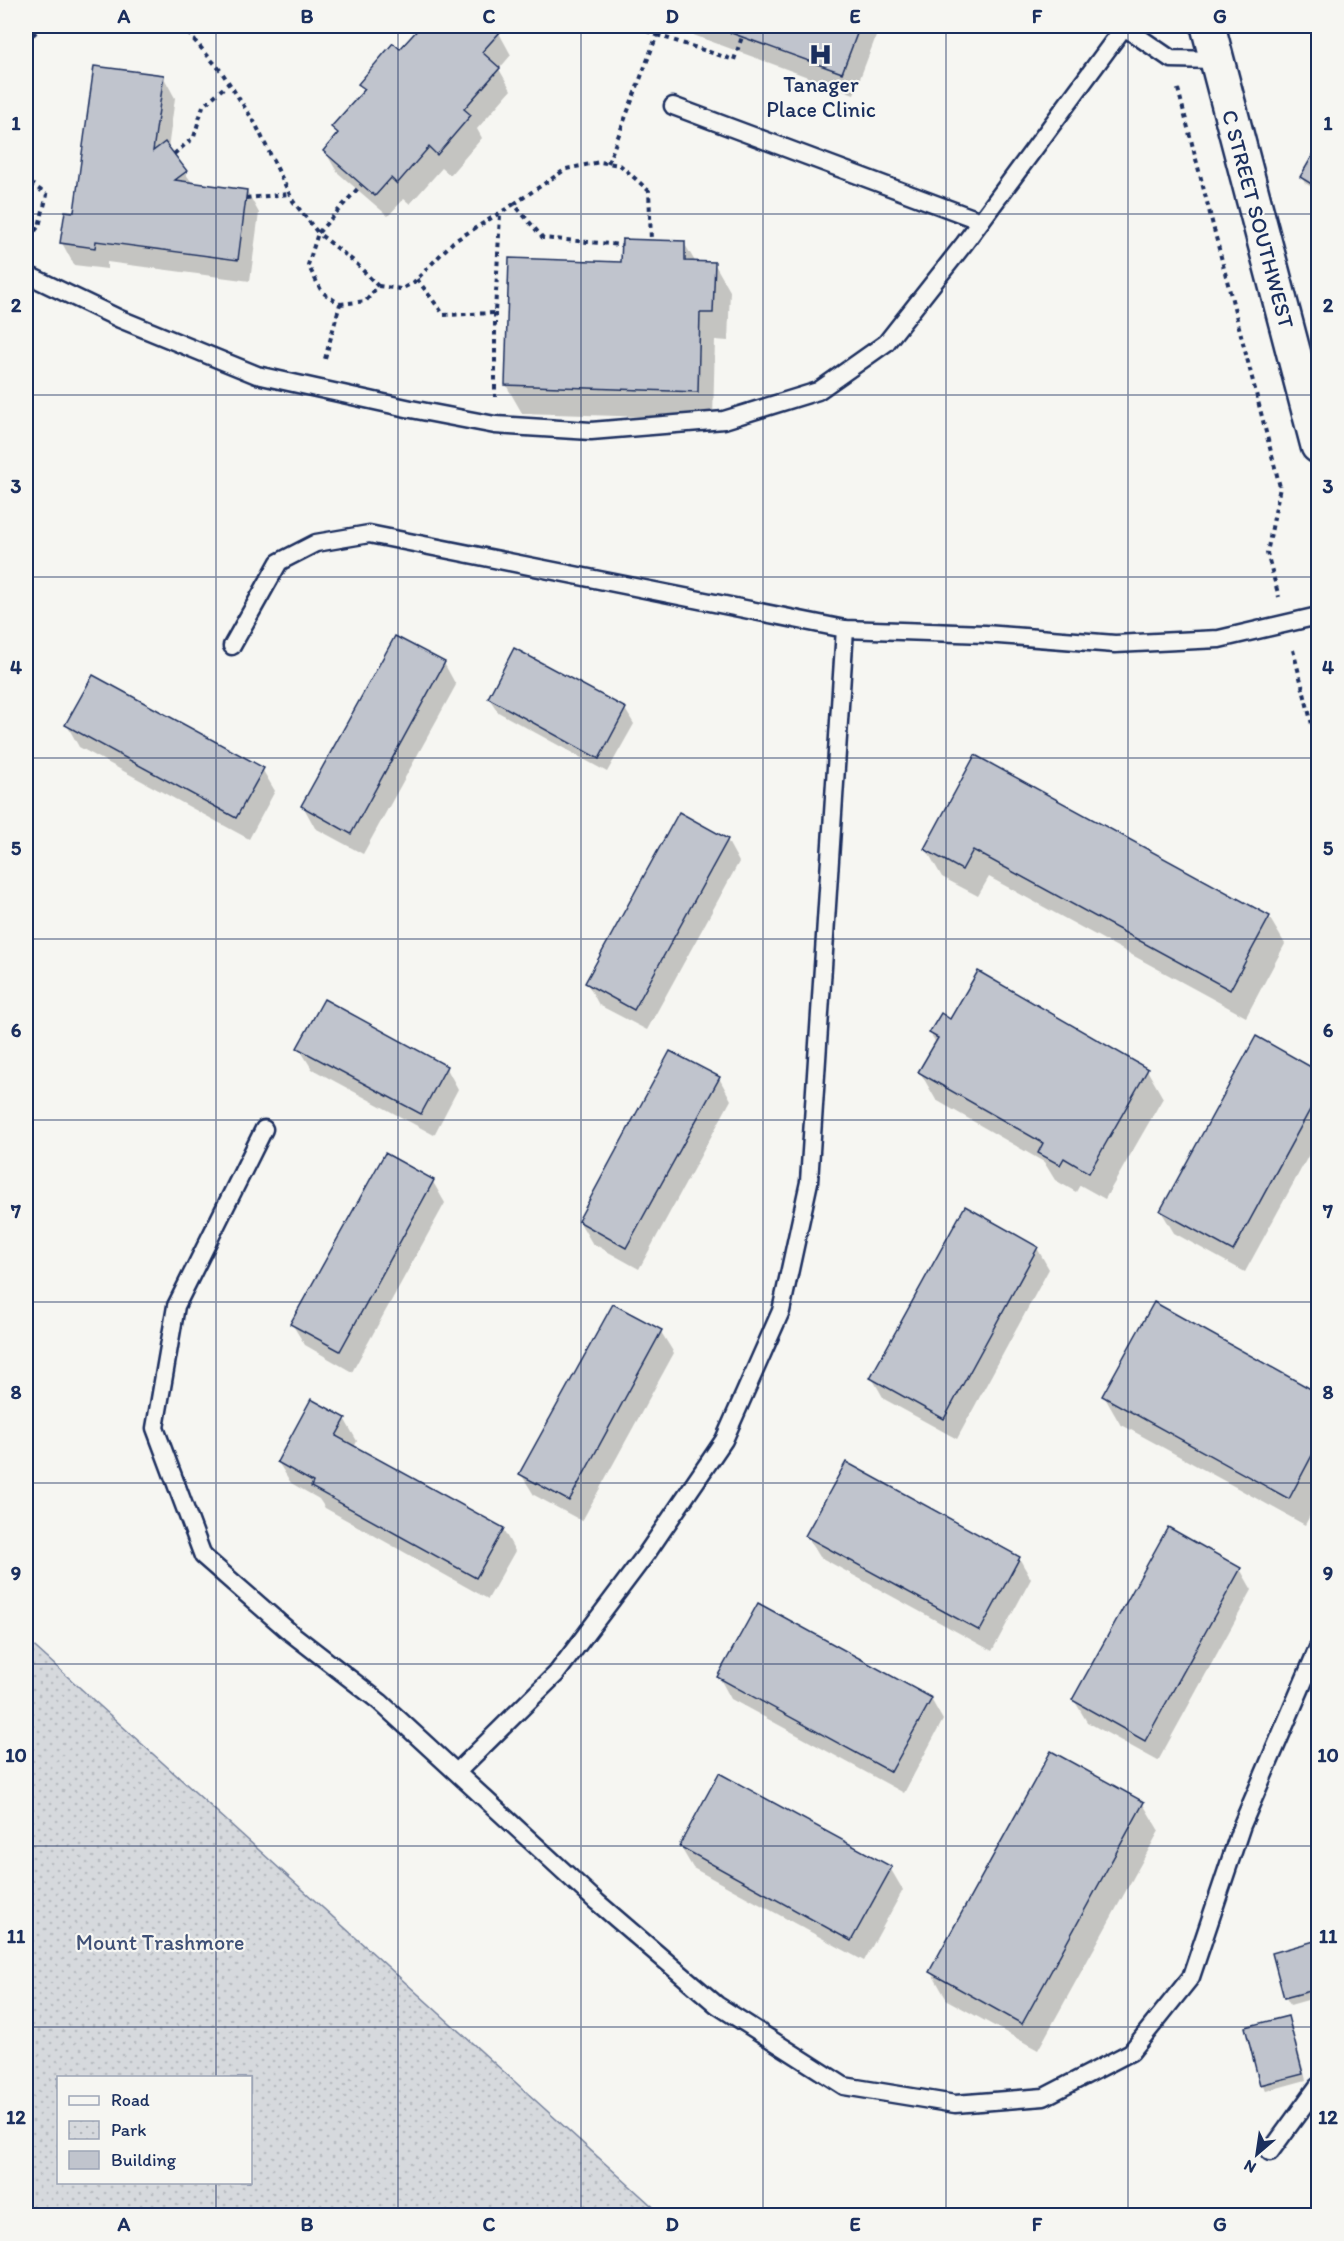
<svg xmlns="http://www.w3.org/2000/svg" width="1344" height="2241" viewBox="0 0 1344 2241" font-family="Itim,sans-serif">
<defs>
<pattern id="park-dots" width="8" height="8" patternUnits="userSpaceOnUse" patternTransform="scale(1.5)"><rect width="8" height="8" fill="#d6d9dd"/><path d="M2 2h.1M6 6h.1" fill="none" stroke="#b7bbc0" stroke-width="1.8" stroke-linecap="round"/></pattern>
</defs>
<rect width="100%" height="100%" fill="#f6f6f2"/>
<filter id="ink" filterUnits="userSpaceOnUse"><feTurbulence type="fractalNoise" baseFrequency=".0167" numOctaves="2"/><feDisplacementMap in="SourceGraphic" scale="12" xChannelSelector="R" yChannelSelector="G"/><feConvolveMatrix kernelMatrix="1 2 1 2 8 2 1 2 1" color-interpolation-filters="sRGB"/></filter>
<g filter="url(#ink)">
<path fill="url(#park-dots)" stroke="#78849e" stroke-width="1.5" fill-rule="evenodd" d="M26 1639 662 2215H26ZM58 2078H250V2182H58Z"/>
<g fill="#0003">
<polygon points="423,26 448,26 451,28 453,26 490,26 499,33 511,55 499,69 511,90 477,129 482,138 450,175 442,168 410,204 404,199 388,216 337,172 325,151 338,135 333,127 364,91 360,84 400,51"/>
<polygon points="683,26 880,26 854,94 688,33"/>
<polygon points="163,76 175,98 168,149 193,184 247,191 259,213 250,281 107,262 107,269 74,265 62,243 75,214"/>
<polygon points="1318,149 1318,191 1305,183 1301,177"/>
<polygon points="684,243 696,263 714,263 730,291 728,341 715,340 713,419 522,413 506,385 510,260 623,264"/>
<polygon points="515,650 625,709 634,724 607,772 498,712 489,698"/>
<polygon points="444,663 456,685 363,854 315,828 303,806"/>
<polygon points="67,725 262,769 275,791 249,839 79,747"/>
<polygon points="975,757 1269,917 1285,944 1246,1017 989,877 978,896 942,877 926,849"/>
<polygon points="727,840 739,862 647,1030 599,1005 587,983"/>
<polygon points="978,973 1147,1070 1163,1098 1105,1199 1080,1185 1076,1192 1055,1180 1044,1162 936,1100 920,1072 936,1043 930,1033 951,1021"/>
<polygon points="1256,1038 1318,1073 1318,1138 1245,1272 1174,1233 1161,1211"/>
<polygon points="299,1048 446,1067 458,1089 434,1135 312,1069"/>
<polygon points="719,1078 731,1100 639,1269 592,1243 579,1221"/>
<polygon points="433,1182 445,1203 352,1372 305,1345 292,1324"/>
<polygon points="1037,1248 1049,1269 957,1439 884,1399 872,1378"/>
<polygon points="1154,1304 1318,1394 1318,1500 1305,1525 1120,1424 1104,1396"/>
<polygon points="613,1306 661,1332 674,1353 582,1521 534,1495 521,1474"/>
<polygon points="345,1420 357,1441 354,1448 503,1529 515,1551 488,1599 325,1508 319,1499 291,1483 278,1462"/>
<polygon points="807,1536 1019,1558 1031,1579 992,1651 820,1557"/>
<polygon points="1240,1569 1252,1590 1158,1761 1087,1722 1074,1700"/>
<polygon points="719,1677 931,1699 943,1720 904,1793 731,1699"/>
<polygon points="1052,1753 1143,1804 1159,1831 1038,2050 947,2000 931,1972"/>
<polygon points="680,1846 890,1868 903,1890 864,1961 693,1868"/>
<polygon points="1318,1942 1318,1997 1290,2005 1286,1998 1274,1954"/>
<polygon points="1287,2018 1291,2024 1306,2080 1266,2091 1262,2084"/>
</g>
<g fill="#c0c4cd" stroke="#1b2f5e" stroke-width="1.5">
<polygon points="421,26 492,26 500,32 482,52 500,68 464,109 471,115 437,155 429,147 397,184 391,178 375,196 323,151 338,133 331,127 365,89 358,84 393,43 400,49"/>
<polygon points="712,26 860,26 842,73"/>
<polygon points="94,66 164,75 153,151 165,142 187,171 175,180 247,190 238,260 96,241 95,248 60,243 65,211 74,212"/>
<polygon points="1318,146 1318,188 1300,177"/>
<polygon points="622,239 685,241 685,261 715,262 713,313 700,313 698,392 505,385 509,258 621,262"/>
<polygon points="395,636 445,662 351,834 301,806"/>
<polygon points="514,648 626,708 599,759 488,698"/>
<polygon points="93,675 264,768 236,818 65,725"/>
<polygon points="975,755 1270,916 1230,990 973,850 962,870 924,849"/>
<polygon points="679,812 728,839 634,1010 585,983"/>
<polygon points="978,971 1148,1069 1089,1173 1064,1158 1060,1165 1038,1153 1043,1143 918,1072 938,1038 929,1033 941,1013 950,1019"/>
<polygon points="324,999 447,1066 421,1114 297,1048"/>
<polygon points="1256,1036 1318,1071 1318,1095 1233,1251 1160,1211"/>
<polygon points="670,1051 720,1077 626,1248 578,1221"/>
<polygon points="385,1153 434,1180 340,1351 290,1324"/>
<polygon points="965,1206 1038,1247 944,1419 870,1378"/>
<polygon points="1154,1302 1318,1393 1318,1444 1289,1499 1102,1396"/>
<polygon points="613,1304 662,1330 569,1501 519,1474"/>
<polygon points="311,1399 346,1418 336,1436 504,1528 476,1578 311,1487 313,1482 277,1462"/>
<polygon points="846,1462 1020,1557 980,1631 805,1536"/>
<polygon points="1168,1527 1241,1568 1145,1741 1072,1700"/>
<polygon points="758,1603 932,1698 891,1772 717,1677"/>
<polygon points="1051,1751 1144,1802 1022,2024 929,1972"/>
<polygon points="719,1773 892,1867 851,1941 679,1846"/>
<polygon points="1318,1940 1318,1989 1284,1998 1272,1953"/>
<polygon points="1288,2016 1303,2074 1260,2085 1245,2027"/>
</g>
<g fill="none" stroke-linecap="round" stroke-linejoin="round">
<defs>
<g id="service">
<polyline points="673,106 981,221"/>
<polyline points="26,274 120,319 257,375 411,409 495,425 591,431 724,420 818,391 886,343 964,244 1124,27 1171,59 1216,60"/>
<polyline points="232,646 279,562 316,543 369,534 845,629 985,634 1115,644 1219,639 1318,616"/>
<polyline points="264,1129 176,1306 155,1428 203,1556 291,1633 380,1702 597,1902 717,2005 844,2086 955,2104 1044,2097 1131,2052 1191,1977 1242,1825 1318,1648"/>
<polyline points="457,1772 556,1674 647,1553 724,1440 781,1311 809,1182 845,629"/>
<polyline points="1270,2152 1318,2086"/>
</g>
<polyline id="secondary" points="1208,26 1318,446"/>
</defs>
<use href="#service" stroke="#1b2f5e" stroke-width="21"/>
<use href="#secondary" stroke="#1b2f5e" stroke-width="38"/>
<g stroke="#1b2f5e" stroke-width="4" stroke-dasharray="4.5 4.5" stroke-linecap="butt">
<polyline points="182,26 221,71 255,123 293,201 318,233 308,265 322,292 340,304 325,359"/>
<polyline points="657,35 734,60 742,37"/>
<polyline points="26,41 43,26"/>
<polyline points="1178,89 1280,487 1267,553 1279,597"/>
<polyline points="174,154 194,137 203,106 229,83"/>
<polyline points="608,163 657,35 634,26"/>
<polyline points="26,176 29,182 47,195 39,226 26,242"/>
<polyline points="246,198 289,194"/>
<polyline points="514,204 566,169 600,162 620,165 649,191 651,240"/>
<polyline points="417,279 444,315 495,313 500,214"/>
<polyline points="378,286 401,289 413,283 453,242 514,204 543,238 622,245"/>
<polyline points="340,304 366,301 378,286 356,263 318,233 361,185"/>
<polyline points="495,313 495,397"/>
<polyline points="1293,650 1318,748"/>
</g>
<use href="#service" stroke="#f6f6f2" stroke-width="16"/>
<use href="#secondary" stroke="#f6f6f2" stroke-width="33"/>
</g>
</g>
<path fill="none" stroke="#1b2f5e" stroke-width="1.5" stroke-opacity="0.55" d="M216 26V2078M398 26V2216M581 26V2216M763 26V2216M946 26V2216M1128 26V2216M26 214H1318M26 395H1318M26 577H1318M26 758H1318M26 939H1318M26 1120H1318M26 1302H1318M26 1483H1318M26 1664H1318M26 1846H1318M26 2027H1318M216 2182V2216"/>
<defs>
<symbol id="hospital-bare" viewBox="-9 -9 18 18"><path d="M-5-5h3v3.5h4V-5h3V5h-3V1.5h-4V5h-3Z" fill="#1b2f5e" stroke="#f6f6f2" stroke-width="2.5" paint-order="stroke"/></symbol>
</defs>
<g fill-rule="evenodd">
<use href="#hospital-bare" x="804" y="38" width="33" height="33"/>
</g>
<g text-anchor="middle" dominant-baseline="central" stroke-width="4.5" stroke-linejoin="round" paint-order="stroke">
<g font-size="22" fill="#1b2f5e" stroke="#f6f6f2">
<text x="821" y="84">Tanager<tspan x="821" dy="25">Place Clinic</tspan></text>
</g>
<g font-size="22" fill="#1b2f5e" stroke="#f6f6f2">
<text transform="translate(1258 219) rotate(75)">C STREET SOUTHWEST</text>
</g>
<g font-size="22" fill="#405177" stroke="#f6f6f2">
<text x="160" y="1942">Mount Trashmore</text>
</g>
</g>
<rect width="1344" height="2241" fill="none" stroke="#f6f6f2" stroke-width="66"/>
<rect x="57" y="2076" width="195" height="108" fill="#f6f6f2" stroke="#9ea6b7" stroke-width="1.5"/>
<rect x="69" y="2096" width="30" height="9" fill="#f6f6f2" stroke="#9ea6b7" stroke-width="1.5"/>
<text x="111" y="2106" font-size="18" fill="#1b2f5e">Road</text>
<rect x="69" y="2121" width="30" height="18" fill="url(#park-dots)" stroke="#9ea6b7" stroke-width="1.5"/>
<text x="111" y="2136" font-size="18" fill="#1b2f5e">Park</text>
<rect x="69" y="2151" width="30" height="18" fill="#c0c4cd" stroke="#9ea6b7" stroke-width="1.5"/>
<text x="111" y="2166" font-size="18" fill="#1b2f5e">Building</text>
<g transform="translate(1257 2154) rotate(209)" stroke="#f6f6f2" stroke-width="4.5" paint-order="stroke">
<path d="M0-4.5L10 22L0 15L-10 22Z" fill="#1b2f5e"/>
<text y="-9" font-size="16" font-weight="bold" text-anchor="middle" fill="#1b2f5e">N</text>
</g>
<rect x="33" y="33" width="1278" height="2175" fill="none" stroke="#1b2f5e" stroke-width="2"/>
<g font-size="20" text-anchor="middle" font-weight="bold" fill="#1b2f5e">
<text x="124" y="23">A</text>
<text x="307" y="23">B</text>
<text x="489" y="23">C</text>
<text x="672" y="23">D</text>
<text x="855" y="23">E</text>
<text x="1037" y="23">F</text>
<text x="1220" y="23">G</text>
<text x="16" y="130">1</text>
<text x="1328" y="130">1</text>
<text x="16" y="312">2</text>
<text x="1328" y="312">2</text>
<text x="16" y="493">3</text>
<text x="1328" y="493">3</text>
<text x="16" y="674">4</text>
<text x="1328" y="674">4</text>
<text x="16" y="855">5</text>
<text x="1328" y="855">5</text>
<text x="16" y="1037">6</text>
<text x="1328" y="1037">6</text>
<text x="16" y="1218">7</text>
<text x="1328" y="1218">7</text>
<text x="16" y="1399">8</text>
<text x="1328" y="1399">8</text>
<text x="16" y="1580">9</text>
<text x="1328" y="1580">9</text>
<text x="16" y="1762">10</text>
<text x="1328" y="1762">10</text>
<text x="16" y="1943">11</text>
<text x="1328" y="1943">11</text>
<text x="16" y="2124">12</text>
<text x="1328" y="2124">12</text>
<text x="124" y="2231">A</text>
<text x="307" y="2231">B</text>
<text x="489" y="2231">C</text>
<text x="672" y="2231">D</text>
<text x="855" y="2231">E</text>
<text x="1037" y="2231">F</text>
<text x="1220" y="2231">G</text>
</g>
</svg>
